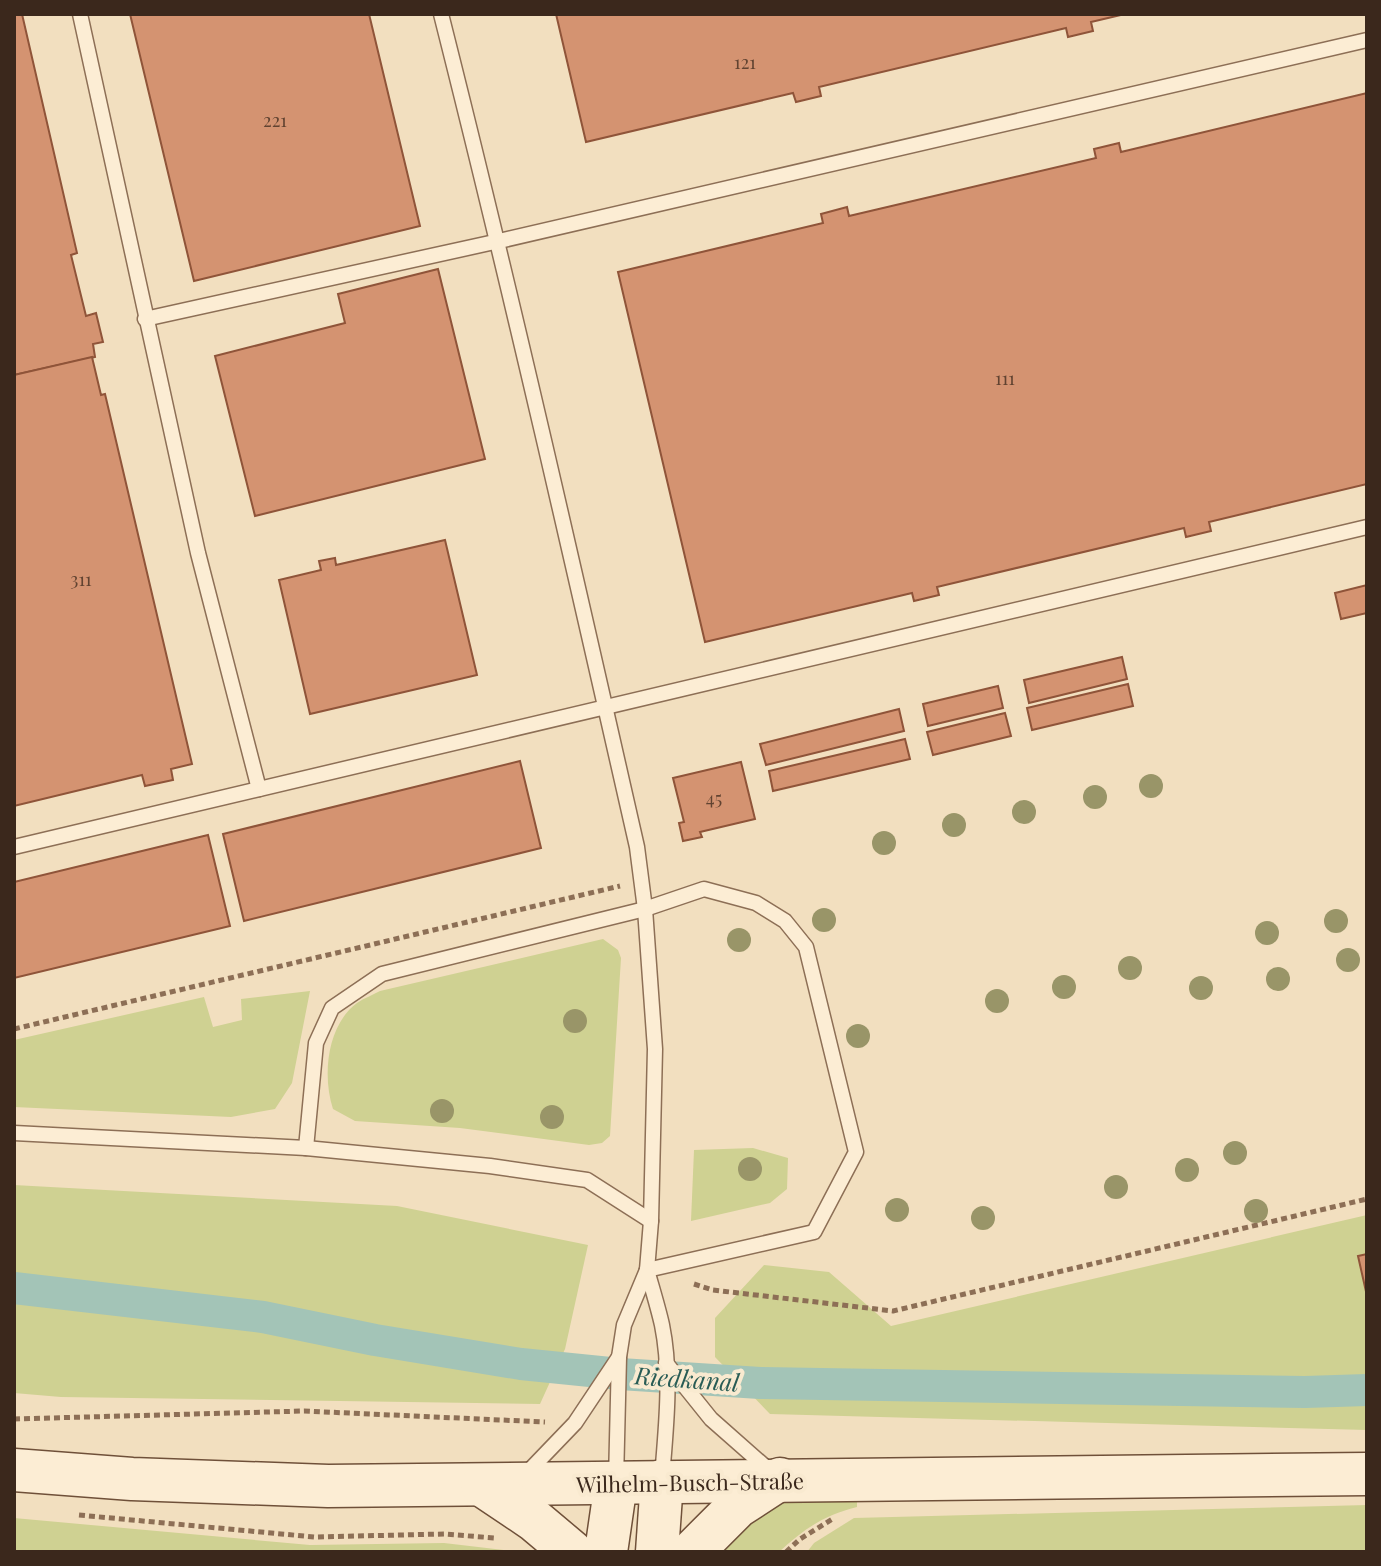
<svg xmlns="http://www.w3.org/2000/svg" width="1381" height="1566" viewBox="0 0 1381 1566" font-family="'Playfair Display',serif">
<rect width="100%" height="100%" fill="#f2dfbf"/>
<g fill="#cfd192">
<path d="M603 939 618 950 621 958 610 1136 602 1143 589 1145 460 1128 355 1121 333 1109C322 1076 327 1025 357 1003 364 998 373 995 380 991Z"/>
<polygon points="310,991 292,1083 275,1109 231,1117 14,1107 14,1040 204,997 213,1027 242,1020 241,999"/>
<polygon points="753,1148 788,1158 787,1189 770,1203 691,1221 694,1150"/>
<polygon points="14,1185 397,1206 588,1245 565,1349 540,1404 61,1397 14,1393"/>
<polygon points="1367,1215 1367,1430 770,1414 715,1357 715,1318 764,1265 829,1272 891,1326"/>
<path d="M822 1499H857V1507C824 1515 804 1529 779 1552H705L750 1513 783 1502Z"/>
<polygon points="1367,1505 1367,1552 807,1552 814,1543 854,1518"/>
<polygon points="14,1518 310,1545 444,1543 520,1552 14,1552"/>
</g>
<g fill="none" stroke-linecap="round" stroke-linejoin="round">
<polyline stroke="#a3c4b7" stroke-width="32" points="14,1288 263,1317 375,1340 521,1364 620,1374 760,1383 1305,1392 1367,1390"/>
</g>
<g fill="#d49371" stroke="#8f5439" stroke-width="2">
<polygon points="14,14 22,14 77,253 71,255 86,316 96,313 103,342 93,344 95,357 14,375"/>
<polygon points="130,14 369,14 420,226 194,281"/>
<polygon points="556,14 1125,14 1091,22 1093,31 1068,37 1066,28 819,87 821,96 796,102 793,93 586,142"/>
<polygon points="1367,93 1367,484 1209,522 1211,531 1186,537 1184,528 937,587 939,595 914,601 912,593 705,642 618,272 823,223 821,214 847,207 849,216 1096,158 1094,149 1119,143 1121,152"/>
<polygon points="438,269 485,459 255,516 215,356 345,323 338,294"/>
<polygon points="92,357 101,395 105,394 192,764 171,769 173,780 145,786 142,775 14,806 14,375"/>
<polygon points="445,540 477,675 310,714 279,580 321,570 319,561 335,558 336,565"/>
<polygon points="1367,585 1367,613 1341,619 1335,593"/>
<polygon points="1122,657 1127,679 1029,703 1024,680"/>
<polygon points="1128,684 1133,706 1032,730 1027,708"/>
<polygon points="998,686 1003,708 928,726 923,704"/>
<polygon points="899,709 904,731 766,765 760,744"/>
<polygon points="1005,713 1011,736 933,755 927,732"/>
<polygon points="905,739 910,759 773,791 769,771"/>
<polygon points="520,761 541,848 244,921 223,834"/>
<polygon points="741,762 755,819 700,832 702,837 683,841 679,823 684,822 673,778"/>
<polygon points="208,835 230,926 14,978 14,882"/>
<polygon points="1367,1254 1367,1296 1358,1256"/>
</g>
<g fill="none" stroke-linecap="round" stroke-linejoin="round">
<defs>
<g id="lane">
<polyline points="80,14 198,553 259,789"/>
<path d="M441 14C511 291 574 569 637 847L645 909 655 1049 651 1221 647 1270 624 1325 619 1357 616 1481"/>
<polyline points="145,319 499,241 1367,40"/>
<polyline points="14,847 1367,527"/>
<polyline points="14,1133 306,1148 490,1166 587,1180 651,1221"/>
<polyline points="306,1148 316,1043 332,1008 382,974 645,909 704,889 756,903 785,921 806,947 856,1152 814,1232 647,1270"/>
<path d="M647 1270C652 1288 658 1307 662 1325 672 1374 666 1428 662 1477"/>
<polyline points="666,1363 711,1419 770,1471"/>
<polyline points="525,1475 575,1423 619,1357"/>
</g>
<g id="secondary">
<polyline points="14,1470 132,1479 328,1486 1367,1474"/>
<polyline points="482,1485 534,1520 572,1552"/>
<polyline points="606,1552 616,1483"/>
<polyline points="657,1552 662,1481"/>
<polyline points="692,1552 737,1507 780,1479"/>
</g>
</defs>
<use href="#lane" stroke="#8d6f56" stroke-width="17"/>
<use href="#secondary" stroke="#6f5039" stroke-width="45"/>
<g stroke="#8d6f56" stroke-width="5" stroke-dasharray="6 4" stroke-linecap="butt">
<polyline points="14,1029 620,886"/>
<polyline points="694,1284 713,1290 893,1311 1367,1199"/>
<polyline points="14,1419 304,1411 545,1422"/>
<polyline points="79,1515 314,1537 444,1534 495,1538"/>
<polyline points="786,1552 800,1539 834,1518"/>
</g>
<use href="#lane" stroke="#fcedd4" stroke-width="14"/>
<use href="#secondary" stroke="#fcedd4" stroke-width="42"/>
</g>
<g fill="#999568">
<circle cx="1151" cy="786" r="12"/>
<circle cx="1095" cy="797" r="12"/>
<circle cx="1024" cy="812" r="12"/>
<circle cx="954" cy="825" r="12"/>
<circle cx="884" cy="843" r="12"/>
<circle cx="824" cy="920" r="12"/>
<circle cx="1336" cy="921" r="12"/>
<circle cx="1267" cy="933" r="12"/>
<circle cx="739" cy="940" r="12"/>
<circle cx="1348" cy="960" r="12"/>
<circle cx="1130" cy="968" r="12"/>
<circle cx="1278" cy="979" r="12"/>
<circle cx="1064" cy="987" r="12"/>
<circle cx="1201" cy="988" r="12"/>
<circle cx="997" cy="1001" r="12"/>
<circle cx="575" cy="1021" r="12"/>
<circle cx="858" cy="1036" r="12"/>
<circle cx="442" cy="1111" r="12"/>
<circle cx="552" cy="1117" r="12"/>
<circle cx="1235" cy="1153" r="12"/>
<circle cx="750" cy="1169" r="12"/>
<circle cx="1187" cy="1170" r="12"/>
<circle cx="1116" cy="1187" r="12"/>
<circle cx="897" cy="1210" r="12"/>
<circle cx="1256" cy="1211" r="12"/>
<circle cx="983" cy="1218" r="12"/>
</g>
<g text-anchor="middle" dominant-baseline="central" stroke-width="8" stroke-linejoin="round" paint-order="stroke">
<g font-size="18" fill="#614331">
<text x="745" y="62">121</text>
<text x="275" y="120">221</text>
<text x="1005" y="378">111</text>
<text x="81" y="579">311</text>
<text x="714" y="798">45</text>
</g>
<g font-size="22" fill="#3b281c" stroke="#f9ead0">
<text transform="translate(690 1482) rotate(-1)">Wilhelm-Busch-Straße</text>
</g>
<g font-size="24" font-style="italic" fill="#295c55" stroke="#f9ead0">
<text transform="translate(687 1378) rotate(4)">Riedkanal</text>
</g>
</g>
<rect width="1381" height="1566" fill="none" stroke="#3b281c" stroke-width="32"/>
</svg>
